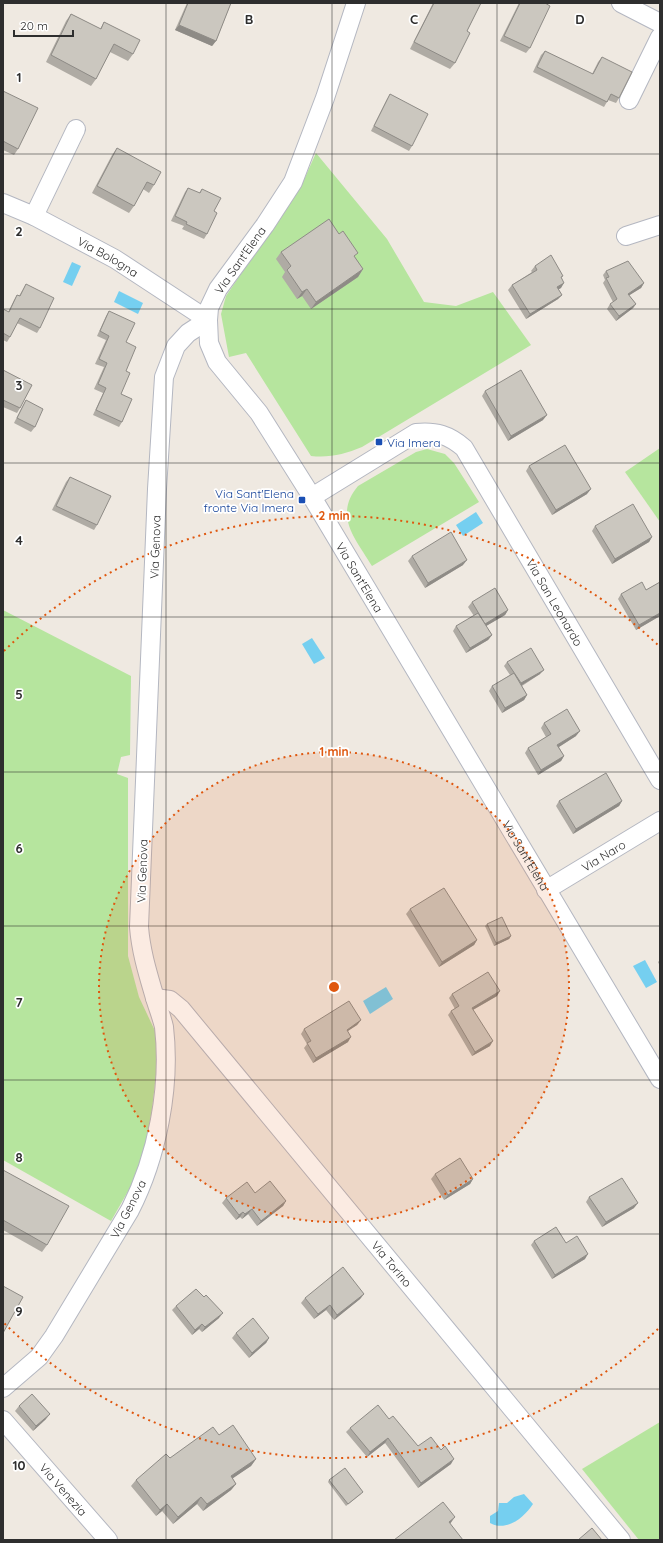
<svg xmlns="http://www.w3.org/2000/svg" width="663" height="1543" viewBox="0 0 663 1543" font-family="Quicksand,sans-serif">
<rect width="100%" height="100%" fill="#efe9e1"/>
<g fill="#b6e59e">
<path d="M316 153 387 239 424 302 456 306 493 292 531 345 362 447C345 454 330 458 311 456L246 353 229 357 221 314 226 296 302 184Z"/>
<polygon points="660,448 660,522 625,472"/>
<path d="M427 449 445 454 454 463 479 502 372 566C356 539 333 516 358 486L416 452Z"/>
<polygon points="3,610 131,676 130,755 121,757 117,774 128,778 128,956 139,997 156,1033 157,1065 152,1110 145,1148 131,1186 111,1221 3,1160"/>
<polygon points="660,1422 660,1540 639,1540 582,1469"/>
</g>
<g fill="#75cff0">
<polygon points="72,262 81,266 72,286 63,282"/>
<polygon points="119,291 143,303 138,314 114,302"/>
<polygon points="476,512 483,523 463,536 456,525"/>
<polygon points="312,638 325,658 314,664 302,644"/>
<polygon points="645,960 657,982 646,988 633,966"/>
<polygon points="386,987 393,999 370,1014 363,1001"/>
<path d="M524 1494 533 1504C524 1518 506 1532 490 1523V1516L498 1511 499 1503H507L514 1497Z"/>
</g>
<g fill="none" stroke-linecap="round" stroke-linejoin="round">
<defs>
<g id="street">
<path id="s1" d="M356 3 325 98 293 182 265 225 218 289 209 308 208 320 209 343 217 362 259 413 312 497 660 1079"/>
<polyline points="621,3 660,23"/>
<polyline points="629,100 660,37"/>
<path id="s2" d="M3 203 34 216 115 259 208 320 188 333 176 346 164 377 157 489 139 927C141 952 148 974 155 998 158 1008 162 1018 164 1027 171 1087 157 1157 130 1210L54 1336 39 1357 3 1388"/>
<polyline points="34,216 76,129"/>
<polyline points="626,236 660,225"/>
<path id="s3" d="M312 497 416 433C436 431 449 435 464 448L660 780"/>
<path id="s4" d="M546 890 660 821"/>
<path id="s5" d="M155 998 170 1000 181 1009 621 1540"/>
<path id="s6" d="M3 1420 108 1540"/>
</g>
</defs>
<use href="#street" stroke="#b4b7c1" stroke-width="20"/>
<use href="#street" stroke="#fff" stroke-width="18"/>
</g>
<g fill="#afaba4">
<polygon points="187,3 231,3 216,41 212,46 175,30"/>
<polygon points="433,3 481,3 467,31 455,63 450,69 410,49"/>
<polygon points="519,3 545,3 530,48 526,53 500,41"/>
<polygon points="71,14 100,29 104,22 133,54 128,61 110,52 96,79 91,86 46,62 66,21"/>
<polygon points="545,51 592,74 598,62 602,57 619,98 616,103 608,100 604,107 533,72 541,55"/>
<polygon points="3,91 18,149 14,155 3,150"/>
<polygon points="390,94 412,146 409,151 371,131 387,99"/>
<polygon points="117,148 154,185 149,193 143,189 134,206 129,213 92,193 112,155"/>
<polygon points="188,188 199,193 202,189 214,211 207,234 204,239 182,229 184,226 171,221 185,192"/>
<polygon points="281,252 355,257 363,269 358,277 311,309 302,296 297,299 282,277 285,272 276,259"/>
<polygon points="535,266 562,278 561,288 558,289 562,295 558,299 526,319 508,290 512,285 532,272 531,271"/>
<polygon points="606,271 644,283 641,288 629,295 636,304 633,308 616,321 607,309 610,304 613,302 603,283 605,280 603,275"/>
<polygon points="26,284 40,328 37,333 17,323 10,337 7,342 3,340 3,309 8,312 14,300 17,295 19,296"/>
<polygon points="109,311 126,342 126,371 121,394 122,422 119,427 93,415 103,393 94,389 104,367 95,364 106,340 97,336 106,316"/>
<polygon points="3,370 20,408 17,413 3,407"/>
<polygon points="485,391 543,420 508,441 482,396"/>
<polygon points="26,400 35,427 31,432 14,423 23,405"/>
<polygon points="529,466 587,494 552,515 526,471"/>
<polygon points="70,477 97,525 94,530 52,510 66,482"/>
<polygon points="595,526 652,537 649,542 612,564 592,531"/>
<polygon points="412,556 463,565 425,588 408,561"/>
<polygon points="660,582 660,616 636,630 618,599 621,594 646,590"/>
<polygon points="472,602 508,610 505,615 486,626 492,635 488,640 466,653 453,631 456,626 474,616 468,607"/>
<polygon points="507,662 540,674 522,686 527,695 524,700 502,713 489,691 492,686 510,675 504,666"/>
<polygon points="544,723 576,736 559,747 564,756 561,761 538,775 525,753 528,748 546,737 541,728"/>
<polygon points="559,801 622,801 619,806 573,834 556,806"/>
<polygon points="410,909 477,940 474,945 439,967 406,914"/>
<polygon points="487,924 511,936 509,939 494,946 485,926"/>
<polygon points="660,960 660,966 658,962"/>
<polygon points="452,994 497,996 473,1010 490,1046 472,1056 448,1015 451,1011 455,1009 449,998"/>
<polygon points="361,1020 357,1025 348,1031 348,1042 313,1063 304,1048 307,1044 301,1034 304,1029"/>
<polygon points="3,1170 47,1245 42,1252 3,1230"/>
<polygon points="435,1174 473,1179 470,1184 444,1200 431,1179"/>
<polygon points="255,1193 286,1201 283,1206 257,1226 248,1214 242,1219 240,1217 236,1220 222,1203 226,1198"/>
<polygon points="589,1197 634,1208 602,1227 586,1202"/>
<polygon points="534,1241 566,1243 585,1259 552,1279 531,1245"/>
<polygon points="364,1294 360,1299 334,1320 326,1310 314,1319 301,1303 305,1298"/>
<polygon points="176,1306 219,1318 202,1332 199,1329 192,1335 172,1310"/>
<polygon points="236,1333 269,1338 266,1343 249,1358 232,1338"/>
<polygon points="19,1406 46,1419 33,1431 15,1411"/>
<polygon points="389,1419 418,1446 451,1464 418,1488 385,1443 367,1457 346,1432 350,1428"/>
<polygon points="219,1435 256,1459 251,1466 232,1478 236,1484 231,1490 203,1511 197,1504 173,1524 162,1511 156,1516 131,1486 136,1480 170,1458"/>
<polygon points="329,1480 361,1494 346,1506 328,1482"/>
</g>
<g fill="#8e8b86">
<polygon points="179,25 216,41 212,46 175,30"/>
<polygon points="363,269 358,277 311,309 316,302"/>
<polygon points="564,283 561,288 554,292 557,287"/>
<polygon points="644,283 641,288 625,298 628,294"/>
<polygon points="307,289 302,296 297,299 302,292"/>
<polygon points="562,295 558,299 526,319 530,314"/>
<polygon points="636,304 633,308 616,321 619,316"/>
<polygon points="547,415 543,420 508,441 511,436"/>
<polygon points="591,489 587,494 552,515 556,510"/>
<polygon points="652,537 649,542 612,564 615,559"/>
<polygon points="467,560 463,565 425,588 428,583"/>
<polygon points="508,610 505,615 481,629 485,624"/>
<polygon points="660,613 660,616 636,630 639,625"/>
<polygon points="492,635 488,640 466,653 470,648"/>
<polygon points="544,670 540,674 517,688 521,683"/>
<polygon points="527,695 524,700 502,713 505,708"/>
<polygon points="580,731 576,736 554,750 557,745"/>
<polygon points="564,756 561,761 538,775 541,770"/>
<polygon points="622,801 619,806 573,834 576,829"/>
<polygon points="511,936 509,939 494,946 496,943"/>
<polygon points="477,940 474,945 439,967 442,962"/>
<polygon points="500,991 497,996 469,1012 472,1008"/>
<polygon points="361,1020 357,1025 343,1034 347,1030"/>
<polygon points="351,1037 348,1042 313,1063 316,1058"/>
<polygon points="493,1041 490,1046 472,1056 475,1052"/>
<polygon points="473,1179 470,1184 444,1200 448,1195"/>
<polygon points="286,1201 283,1206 257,1226 261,1221"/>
<polygon points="638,1203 634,1208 602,1227 606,1222"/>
<polygon points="252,1209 248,1214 242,1219 245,1214"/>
<polygon points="243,1212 240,1217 236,1220 239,1215"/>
<polygon points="588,1254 585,1259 552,1279 555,1275"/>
<polygon points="364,1294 360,1299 334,1320 337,1315"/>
<polygon points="330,1305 326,1310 314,1319 318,1314"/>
<polygon points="223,1313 219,1318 202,1332 205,1327"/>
<polygon points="202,1324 199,1329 192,1335 195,1330"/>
<polygon points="269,1338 266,1343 249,1358 252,1353"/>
<polygon points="50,1414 46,1419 33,1431 36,1426"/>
<polygon points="388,1438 385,1443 367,1457 370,1452"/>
<polygon points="256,1459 251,1466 226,1483 231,1476"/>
<polygon points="454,1459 451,1464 418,1488 421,1483"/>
<polygon points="236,1484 231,1490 203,1511 207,1504"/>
<polygon points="201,1497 197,1504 173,1524 178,1517"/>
<polygon points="167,1504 162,1511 156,1516 160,1510"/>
<polygon points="455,1517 450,1524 449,1522"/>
</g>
<g fill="#cbc7bf" stroke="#8e8b86">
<polygon points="188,3 231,3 216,41 179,25"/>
<polygon points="434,3 481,3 467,31 470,33 455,63 414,42"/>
<polygon points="520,3 545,3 550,6 530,48 504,36"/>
<polygon points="71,14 101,29 104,22 140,40 133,54 114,44 96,79 51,55"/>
<polygon points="545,51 593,74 602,57 632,72 619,98 611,94 607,102 537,67"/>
<polygon points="3,91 38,108 18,149 3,141"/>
<polygon points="390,94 428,114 412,146 374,126"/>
<polygon points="117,148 161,172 154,185 147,182 134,206 97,186"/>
<polygon points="188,188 200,193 202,189 221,198 214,211 217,213 207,234 186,224 187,222 175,216"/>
<polygon points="329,219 339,234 343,231 358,253 354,256 363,269 316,302 307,289 302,292 287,270 291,266 281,252"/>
<polygon points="551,255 563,276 561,277 564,283 557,287 562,295 530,314 512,285 537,270 535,266"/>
<polygon points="628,261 644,283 628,294 636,304 619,316 610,304 617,299 606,278 609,277 606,271"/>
<polygon points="26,284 54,298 40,328 20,318 10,337 3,333 3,309 9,312 17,295 20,296"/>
<polygon points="109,311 135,323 126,342 136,347 126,371 130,373 121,394 132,399 122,422 96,410 106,388 98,384 107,363 99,359 109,336 100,331"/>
<polygon points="3,370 32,385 20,408 3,400"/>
<polygon points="521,370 547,415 511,436 485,391"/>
<polygon points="26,400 43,409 35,427 17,418"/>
<polygon points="565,445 591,489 556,510 529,466"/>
<polygon points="70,477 111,496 97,525 56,506"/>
<polygon points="633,504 652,537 615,559 595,526"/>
<polygon points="451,532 467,560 428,583 412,556"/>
<polygon points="642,582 646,590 660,582 660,613 639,625 621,594"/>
<polygon points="495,588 508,610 485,624 472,602"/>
<polygon points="478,613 492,635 470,648 456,626"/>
<polygon points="531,648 544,670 521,683 507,662"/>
<polygon points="514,673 527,695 505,708 492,686"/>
<polygon points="567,709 580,731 557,745 564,756 541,770 528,748 551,734 544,723"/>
<polygon points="606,773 622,801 576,829 559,801"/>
<polygon points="444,888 477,940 442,962 410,909"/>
<polygon points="502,917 511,936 496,943 487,924"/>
<polygon points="488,972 500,991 472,1008 493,1041 475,1052 451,1011 459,1006 452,994"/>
<polygon points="349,1001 361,1020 347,1030 351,1037 316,1058 307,1043 311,1041 304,1029"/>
<polygon points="460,1158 473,1179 448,1195 435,1174"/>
<polygon points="3,1170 69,1206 47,1245 3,1220"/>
<polygon points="622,1178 638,1203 606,1222 589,1197"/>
<polygon points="270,1181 286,1201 261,1221 252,1209 245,1214 243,1212 239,1215 226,1198 247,1182 255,1193"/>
<polygon points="556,1227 566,1243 577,1236 588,1254 555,1275 534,1241"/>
<polygon points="343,1267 364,1294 337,1315 330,1305 318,1314 305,1298"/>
<polygon points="3,1286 23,1297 3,1333"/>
<polygon points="196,1289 204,1297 206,1295 223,1313 205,1327 202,1324 195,1330 176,1306"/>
<polygon points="253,1318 269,1338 252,1353 236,1333"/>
<polygon points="32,1394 50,1414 36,1426 19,1406"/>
<polygon points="378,1405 389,1419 393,1416 418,1446 431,1437 441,1450 445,1446 454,1459 421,1483 388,1438 370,1452 350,1428"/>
<polygon points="233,1425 256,1459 231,1476 236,1484 207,1504 201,1497 178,1517 167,1504 160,1510 136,1480 166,1454 170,1458 213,1427 219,1435"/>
<polygon points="345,1468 363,1492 348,1504 329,1480"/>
<polygon points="443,1502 455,1517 449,1522 463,1540 394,1540"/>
<polygon points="592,1528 602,1540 578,1540"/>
</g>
<path fill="none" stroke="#2e2e2e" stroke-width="1" stroke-opacity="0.55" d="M166 3V1540M332 3V1540M497 3V1540M3 154H660M3 309H660M3 463H660M3 617H660M3 772H660M3 926H660M3 1080H660M3 1234H660M3 1389H660"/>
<circle cx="334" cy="987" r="235" fill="#df570e" fill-opacity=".12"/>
<g fill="none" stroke="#df570e" stroke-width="2" stroke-dasharray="2 4">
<circle cx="334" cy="987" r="235"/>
<path d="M658 1329A471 471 0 0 1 4 1323M4 651A471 471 0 0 1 658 645"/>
</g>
<g fill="#1a4fb4" stroke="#fff" stroke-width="1.5">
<rect x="375" y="438" width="8" height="8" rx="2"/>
<rect x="298" y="496" width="8" height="8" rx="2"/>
</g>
<g text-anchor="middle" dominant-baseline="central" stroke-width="3.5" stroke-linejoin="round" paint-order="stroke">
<g font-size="12" fill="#2e2e2e" stroke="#fff">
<text stroke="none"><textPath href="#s2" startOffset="118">Via Bologna</textPath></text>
<text transform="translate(240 260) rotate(-55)">Via Sant'Elena</text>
<text transform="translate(155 547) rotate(-88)">Via Genova</text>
<text stroke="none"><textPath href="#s1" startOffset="656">Via Sant'Elena</textPath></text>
<text stroke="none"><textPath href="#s3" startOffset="353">Via San Leonardo</textPath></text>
<text stroke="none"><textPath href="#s4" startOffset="67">Via Naro</textPath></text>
<text stroke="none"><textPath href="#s1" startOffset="980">Via Sant'Elena</textPath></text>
<text transform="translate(142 871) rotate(-88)">Via Genova</text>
<text transform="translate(128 1209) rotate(-63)">Via Genova</text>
<text stroke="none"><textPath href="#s5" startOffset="360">Via Torino</textPath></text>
<text stroke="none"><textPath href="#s6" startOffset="92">Via Venezia</textPath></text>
</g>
<g font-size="12" fill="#164399" stroke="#fff" text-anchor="start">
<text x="387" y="442">Via Imera</text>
<text x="294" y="493" text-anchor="end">Via Sant'Elena<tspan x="294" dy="14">fronte Via Imera</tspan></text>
</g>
</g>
<g font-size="13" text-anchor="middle" font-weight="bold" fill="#2e2e2e" stroke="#fff" stroke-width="3.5" stroke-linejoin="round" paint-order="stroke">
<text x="249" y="24">B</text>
<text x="414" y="24">C</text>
<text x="580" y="24">D</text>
<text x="19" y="82">1</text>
<text x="19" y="236">2</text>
<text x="19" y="390">3</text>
<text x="19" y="545">4</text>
<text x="19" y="699">5</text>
<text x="19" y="853">6</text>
<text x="19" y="1007">7</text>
<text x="19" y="1162">8</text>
<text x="19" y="1316">9</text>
<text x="19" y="1470">10</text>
</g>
<circle cx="334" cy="987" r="6" fill="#df570e" stroke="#fff" stroke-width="2"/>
<g font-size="12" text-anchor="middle" font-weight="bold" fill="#df570e" stroke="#fff" stroke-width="3.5" stroke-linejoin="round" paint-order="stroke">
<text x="334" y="520">2 min</text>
<text x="334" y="756">1 min</text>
</g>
<rect width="663" height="1543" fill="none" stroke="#2e2e2e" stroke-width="8"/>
<path d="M14 30v6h59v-6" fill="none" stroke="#2e2e2e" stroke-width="2"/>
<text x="20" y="30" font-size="12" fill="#2e2e2e" stroke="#ffffff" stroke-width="3" paint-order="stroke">20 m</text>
</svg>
